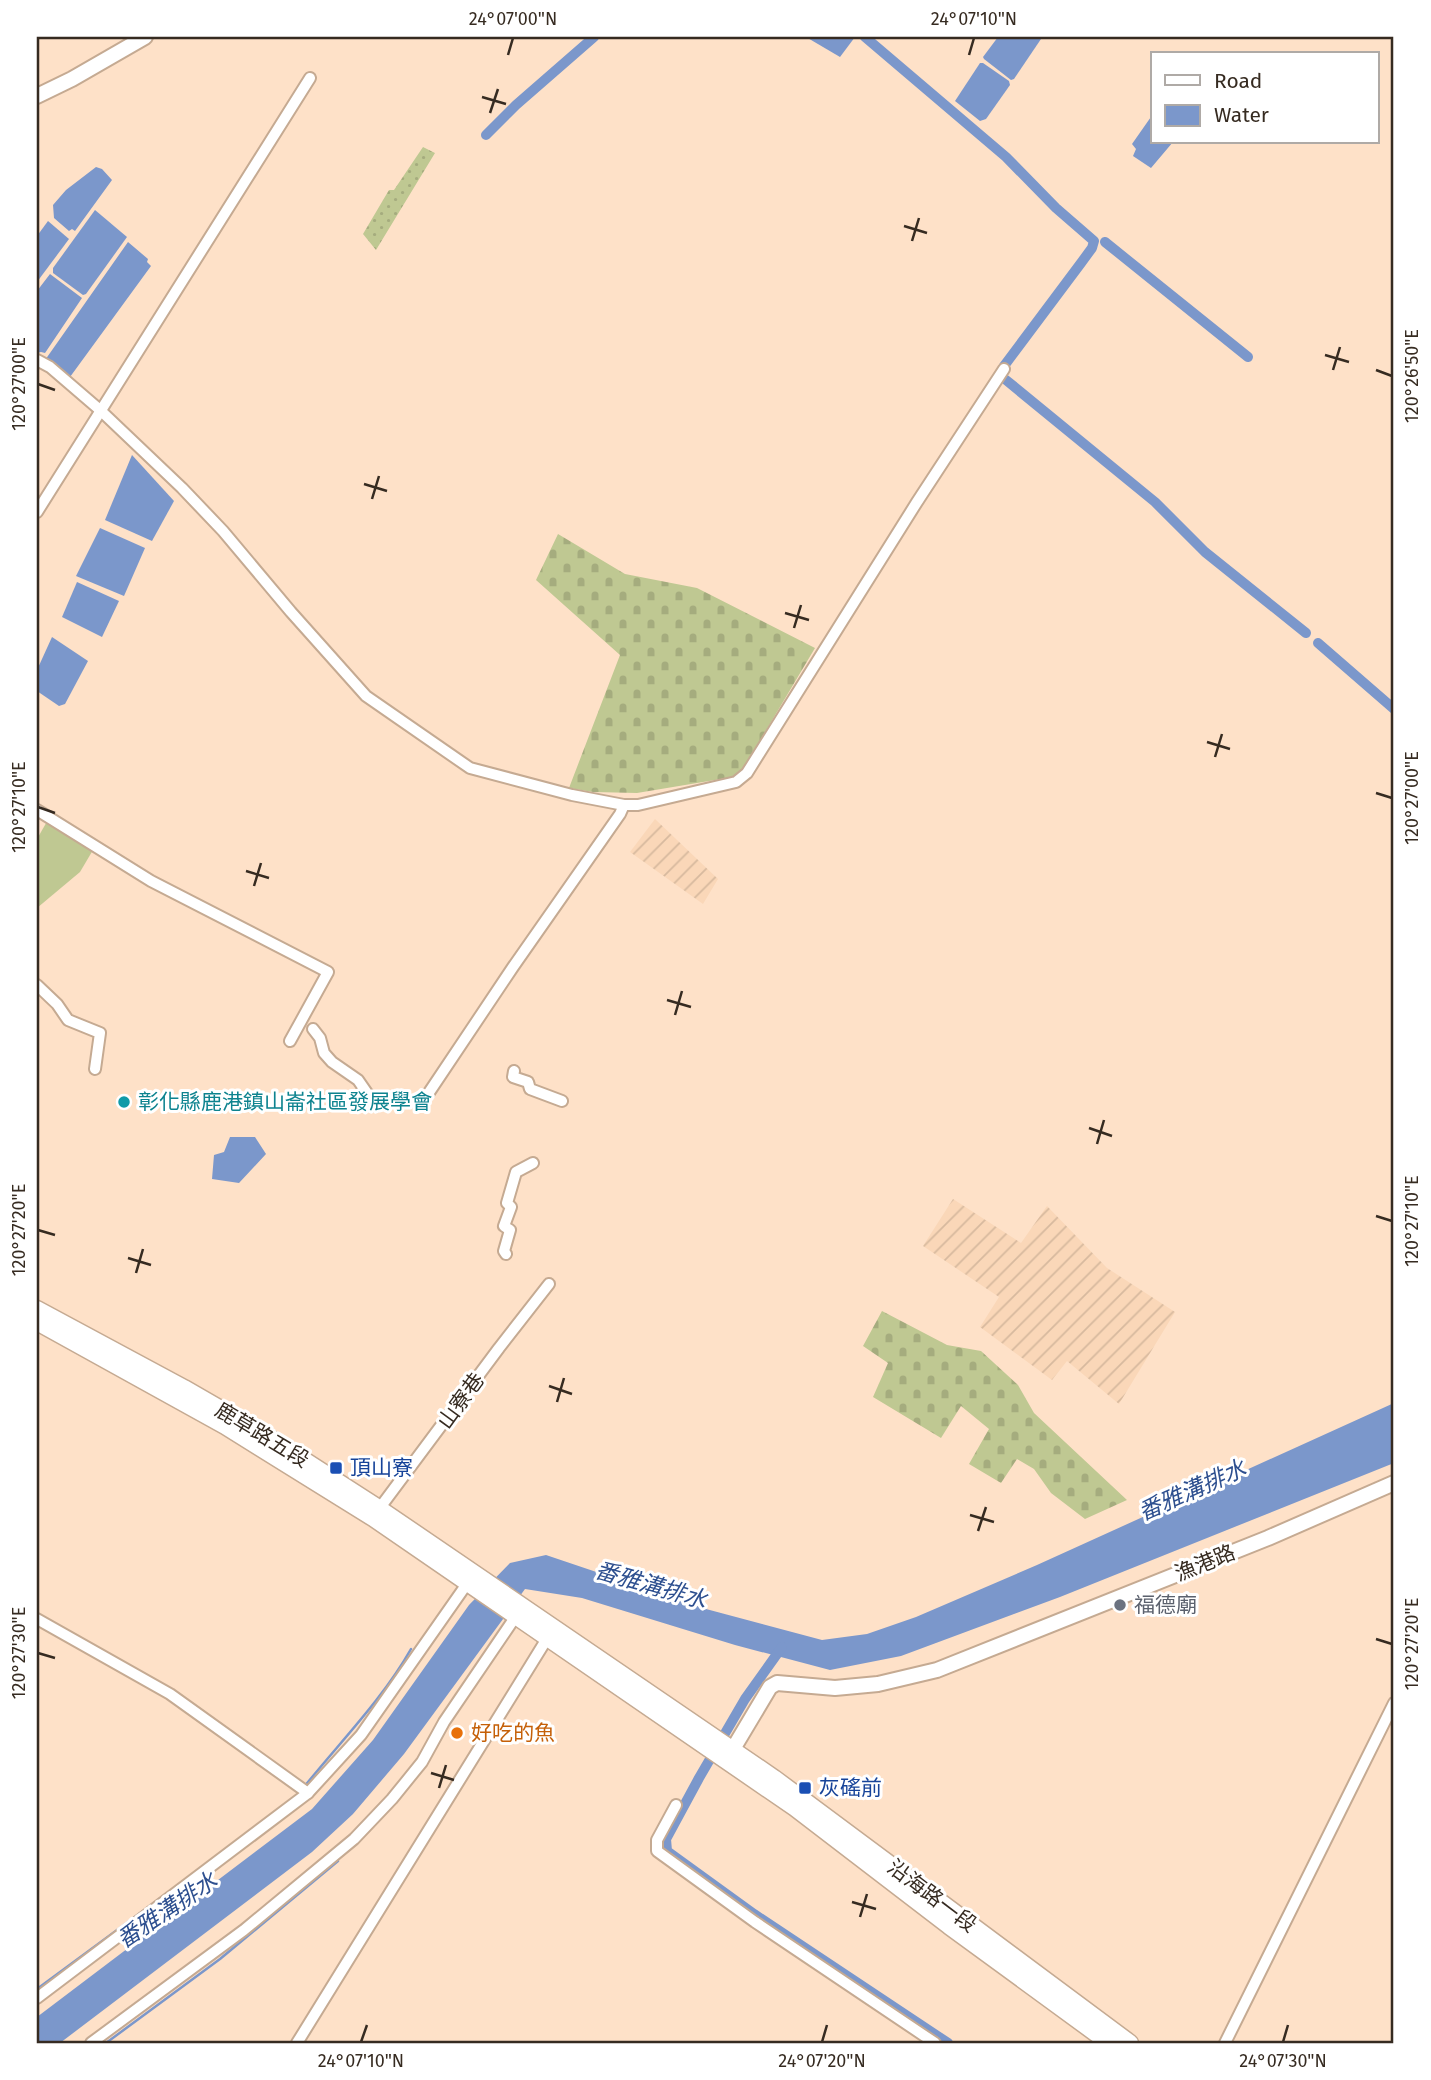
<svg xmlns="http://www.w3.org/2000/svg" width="1431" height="2080" viewBox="0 0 1431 2080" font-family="'Fira Sans','Noto Sans TC',sans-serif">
<defs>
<pattern id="industrial-furrows" width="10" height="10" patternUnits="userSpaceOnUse" patternTransform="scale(1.75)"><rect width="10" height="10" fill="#fad7b8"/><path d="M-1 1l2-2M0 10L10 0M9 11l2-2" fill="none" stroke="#d7b99e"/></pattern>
<pattern id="grass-dots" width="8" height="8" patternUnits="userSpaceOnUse" patternTransform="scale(1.75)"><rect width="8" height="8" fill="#bfc892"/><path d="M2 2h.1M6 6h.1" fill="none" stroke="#a5ac7e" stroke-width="1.8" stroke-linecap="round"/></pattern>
<pattern id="cemetery-stones" width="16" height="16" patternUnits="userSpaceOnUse" patternTransform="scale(1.75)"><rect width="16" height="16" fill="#bfc892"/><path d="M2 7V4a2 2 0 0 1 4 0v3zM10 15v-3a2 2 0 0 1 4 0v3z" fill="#a5ac7e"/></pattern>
</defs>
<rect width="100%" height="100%" fill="#fee1c8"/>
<g fill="url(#industrial-furrows)">
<polygon points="655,819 718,879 703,904 630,852"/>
<polygon points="953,1199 1021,1243 1047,1206 1107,1268 1175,1312 1119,1404 1067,1361 1052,1380 980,1327 999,1297 923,1246"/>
</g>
<polygon fill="url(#grass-dots)" points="423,147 435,153 376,250 363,234 389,190 394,190"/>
<g fill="url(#cemetery-stones)">
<polygon points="558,534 625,574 697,588 815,648 739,776 637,793 593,792 569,788 620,655 536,580"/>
<polygon points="882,1311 947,1345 981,1351 1018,1385 1034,1413 1127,1500 1085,1519 1051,1493 1034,1469 1017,1459 1001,1483 969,1464 989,1429 961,1406 941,1438 873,1397 888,1363 863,1346"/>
</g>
<polygon fill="#bfc892" points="49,818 93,850 80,872 37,908 37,839"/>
<g fill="#7b97cb">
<polygon points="806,37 855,37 840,57"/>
<polygon points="998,37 1037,37 1041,39 1014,79 1011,80 984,59 983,57"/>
<polygon points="980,63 983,63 1009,81 1010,85 986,119 980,121 955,101"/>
<polygon points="1153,114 1153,142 1173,142 1151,168 1133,156 1136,149 1132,144"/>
<polygon points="96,167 102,169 112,180 75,231 72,229 69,231 54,218 53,205 66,190"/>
<polygon points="95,210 127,237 86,294 83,295 53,273 53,268"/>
<polygon points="48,221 69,239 37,282 37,236"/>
<polygon points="128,242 148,259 147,262 151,266 70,377 67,378 43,363"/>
<polygon points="50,274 82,298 45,353 41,352 37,353 37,291"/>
<polygon points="132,455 174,501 152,541 105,520"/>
<polygon points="100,528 145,548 124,596 76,576"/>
<polygon points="77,582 119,601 102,637 62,617"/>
<polygon points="52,637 88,661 65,704 59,706 37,691 37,670"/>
<polygon points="230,1137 255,1137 266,1154 239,1183 212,1179 214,1155 224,1152"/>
<polygon points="1394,1403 1394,1463 1060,1597 901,1656 830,1670 735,1645 582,1598 525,1589 404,1754 353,1814 312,1852 60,2043 37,2043 37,2017 312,1809 373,1740 469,1605 510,1563 546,1555 706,1609 822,1640 867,1634 916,1617 1037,1565"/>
</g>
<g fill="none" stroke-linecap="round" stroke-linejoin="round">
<g stroke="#7b97cb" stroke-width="2.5">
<path d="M304 1787C340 1742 382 1700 411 1649"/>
<polyline points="37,1989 166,1894"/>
<polyline points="106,2043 220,1959 338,1861"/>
</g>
<g stroke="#7b97cb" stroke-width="10">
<polyline points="865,37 1006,157 1056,208 1094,241 1092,248 1081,263 1004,366"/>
<polyline points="486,135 516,105 594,37"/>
<polyline points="1105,242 1248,357"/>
<polyline points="1006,380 1155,502 1205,552 1306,633"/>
<polyline points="1318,643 1394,709"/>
<polyline points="782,1647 745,1699 699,1778 666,1839 667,1851 754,1914 948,2043"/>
</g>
<defs>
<g id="street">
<polyline points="37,360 50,367 100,410 182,488 223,531 291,612 366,696 470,768 572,795 624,805 638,805 736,782 747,773 917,502 1004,369"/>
<polyline points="37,512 310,78"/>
<polyline points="37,810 151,881 328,972 290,1041"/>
<polyline points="37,985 57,1004 68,1020 100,1033 95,1069"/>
<polyline points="313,1029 320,1038 324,1053 332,1062 358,1080 376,1106"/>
<polyline points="514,1071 513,1077 528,1082 530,1089 562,1101"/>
<polyline points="428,1094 513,967 620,814 624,805"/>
<polyline points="506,1254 504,1251 510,1230 504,1226 511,1207 507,1203 516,1172 533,1163"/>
<polyline points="376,1513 499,1348 549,1284"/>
<polyline points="37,1619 170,1694 308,1793"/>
<polyline points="676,1805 657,1840 657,1851 755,1922 935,2043"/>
<polyline points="37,1998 308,1793 361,1735 471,1578"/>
<polyline points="91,2043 244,1930 354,1839 392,1799 422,1762 444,1722 518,1613"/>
<polyline points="297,2043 548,1637"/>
<polyline points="1225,2043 1394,1703"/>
</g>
<g id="secondary">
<polyline points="37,96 72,79 145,37"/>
<polyline points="727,1759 770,1687 777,1683 835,1688 878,1684 937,1670 1268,1538 1394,1483"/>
</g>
<g id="primary">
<polyline points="37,1309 184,1388 262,1433 380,1509 774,1778 1130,2043"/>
<polyline points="37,1322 225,1426 373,1518 795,1808 949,1926 1109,2043"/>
</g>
</defs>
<use href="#street" stroke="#c5aa92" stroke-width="14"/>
<use href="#secondary" stroke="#c5aa92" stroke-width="18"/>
<use href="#primary" stroke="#c5aa92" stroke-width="19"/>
<use href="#street" stroke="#fff" stroke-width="10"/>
<use href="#secondary" stroke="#fff" stroke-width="14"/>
<use href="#primary" stroke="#fff" stroke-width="16"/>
</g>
<path fill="none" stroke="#362b21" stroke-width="2.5" d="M508 55 513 38M969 55 974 38M482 97 506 104M490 113 498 89M904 226 927 233M912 241 919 218M1325 355 1349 362M1333 370 1340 347M1376 370 1392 376M38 384 55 390M364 484 387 491M372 499 379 476M785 613 809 620M794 628 801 605M1207 742 1230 749M1215 757 1222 734M1376 793 1392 798M38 807 55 813M246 871 269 878M254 886 261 863M667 1000 691 1007M675 1015 682 991M1089 1128 1112 1136M1097 1144 1104 1120M1376 1216 1392 1221M38 1230 55 1235M128 1258 151 1265M136 1273 143 1249M549 1386 572 1394M557 1402 564 1378M970 1515 994 1522M978 1531 986 1507M1376 1639 1392 1644M38 1653 55 1658M431 1773 454 1780M439 1788 446 1765M852 1902 876 1909M860 1917 867 1894M361 2042 367 2025M822 2042 827 2025M1283 2042 1288 2025"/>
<circle fill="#0f9aa8" stroke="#fff" stroke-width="2.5" cx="124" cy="1102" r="7"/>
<g fill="#1a4fb4" stroke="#fff" stroke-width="2.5">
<rect x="329" y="1461" width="14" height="14" rx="3.5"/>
<rect x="798" y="1781" width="14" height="14" rx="3.5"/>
</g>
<circle fill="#6b7280" stroke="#fff" stroke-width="2.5" cx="1120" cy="1605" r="7"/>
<circle fill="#e8710a" stroke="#fff" stroke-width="2.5" cx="457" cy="1733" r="7"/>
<g text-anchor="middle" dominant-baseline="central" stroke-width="6" stroke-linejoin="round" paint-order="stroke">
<g font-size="21" fill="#0d838f" stroke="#fff" text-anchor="start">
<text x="138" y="1102">彰化縣鹿港鎮山崙社區發展學會</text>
</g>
<g font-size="21" fill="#362b21" stroke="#fff">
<text transform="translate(461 1401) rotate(-54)">山寮巷</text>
<text transform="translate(262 1435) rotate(31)">鹿草路五段</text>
<text transform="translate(1205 1563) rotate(-22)">漁港路</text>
<text transform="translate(932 1896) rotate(37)">沿海路一段</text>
</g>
<g font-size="21" fill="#164399" stroke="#fff" text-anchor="start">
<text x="350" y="1468">頂山寮</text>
<text x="819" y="1788">灰磘前</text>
</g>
<g font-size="21" fill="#5b616d" stroke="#fff" text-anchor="start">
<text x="1134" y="1605">福德廟</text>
</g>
<g font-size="21" fill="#c56008" stroke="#fff" text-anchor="start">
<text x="471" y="1733">好吃的魚</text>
</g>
<g font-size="23" font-style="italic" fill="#2d4f8f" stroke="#fff">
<text transform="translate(1192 1490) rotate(-24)">番雅溝排水</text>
<text transform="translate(651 1585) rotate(16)">番雅溝排水</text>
<text transform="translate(167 1910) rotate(-34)">番雅溝排水</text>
</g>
</g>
<rect width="1431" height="2080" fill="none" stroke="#ffffff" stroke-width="77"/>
<rect x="1151" y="52" width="228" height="91" fill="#ffffff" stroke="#afaaa6" stroke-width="2"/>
<rect x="1165" y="75" width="35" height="10" fill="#ffffff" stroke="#afaaa6" stroke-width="2"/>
<text x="1214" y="88" font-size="21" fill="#362b21">Road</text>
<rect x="1165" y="105" width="35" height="21" fill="#7b97cb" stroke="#afaaa6" stroke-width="2"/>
<text x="1214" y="122" font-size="21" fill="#362b21">Water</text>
<rect x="38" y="38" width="1354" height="2004" fill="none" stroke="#362b21" stroke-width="2.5"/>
<g font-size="18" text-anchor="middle" fill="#362b21">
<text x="513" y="25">24°07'00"N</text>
<text x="974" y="25">24°07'10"N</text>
<text transform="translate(1412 376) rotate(-90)" y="6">120°26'50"E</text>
<text transform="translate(19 384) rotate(-90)" y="6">120°27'00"E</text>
<text transform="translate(1412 798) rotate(-90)" y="6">120°27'00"E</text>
<text transform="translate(19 807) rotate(-90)" y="6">120°27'10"E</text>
<text transform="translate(1412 1221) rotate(-90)" y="6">120°27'10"E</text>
<text transform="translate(19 1230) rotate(-90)" y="6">120°27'20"E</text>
<text transform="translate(1412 1644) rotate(-90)" y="6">120°27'20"E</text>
<text transform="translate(19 1653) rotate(-90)" y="6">120°27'30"E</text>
<text x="361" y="2067">24°07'10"N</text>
<text x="822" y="2067">24°07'20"N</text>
<text x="1283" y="2067">24°07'30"N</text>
</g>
</svg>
